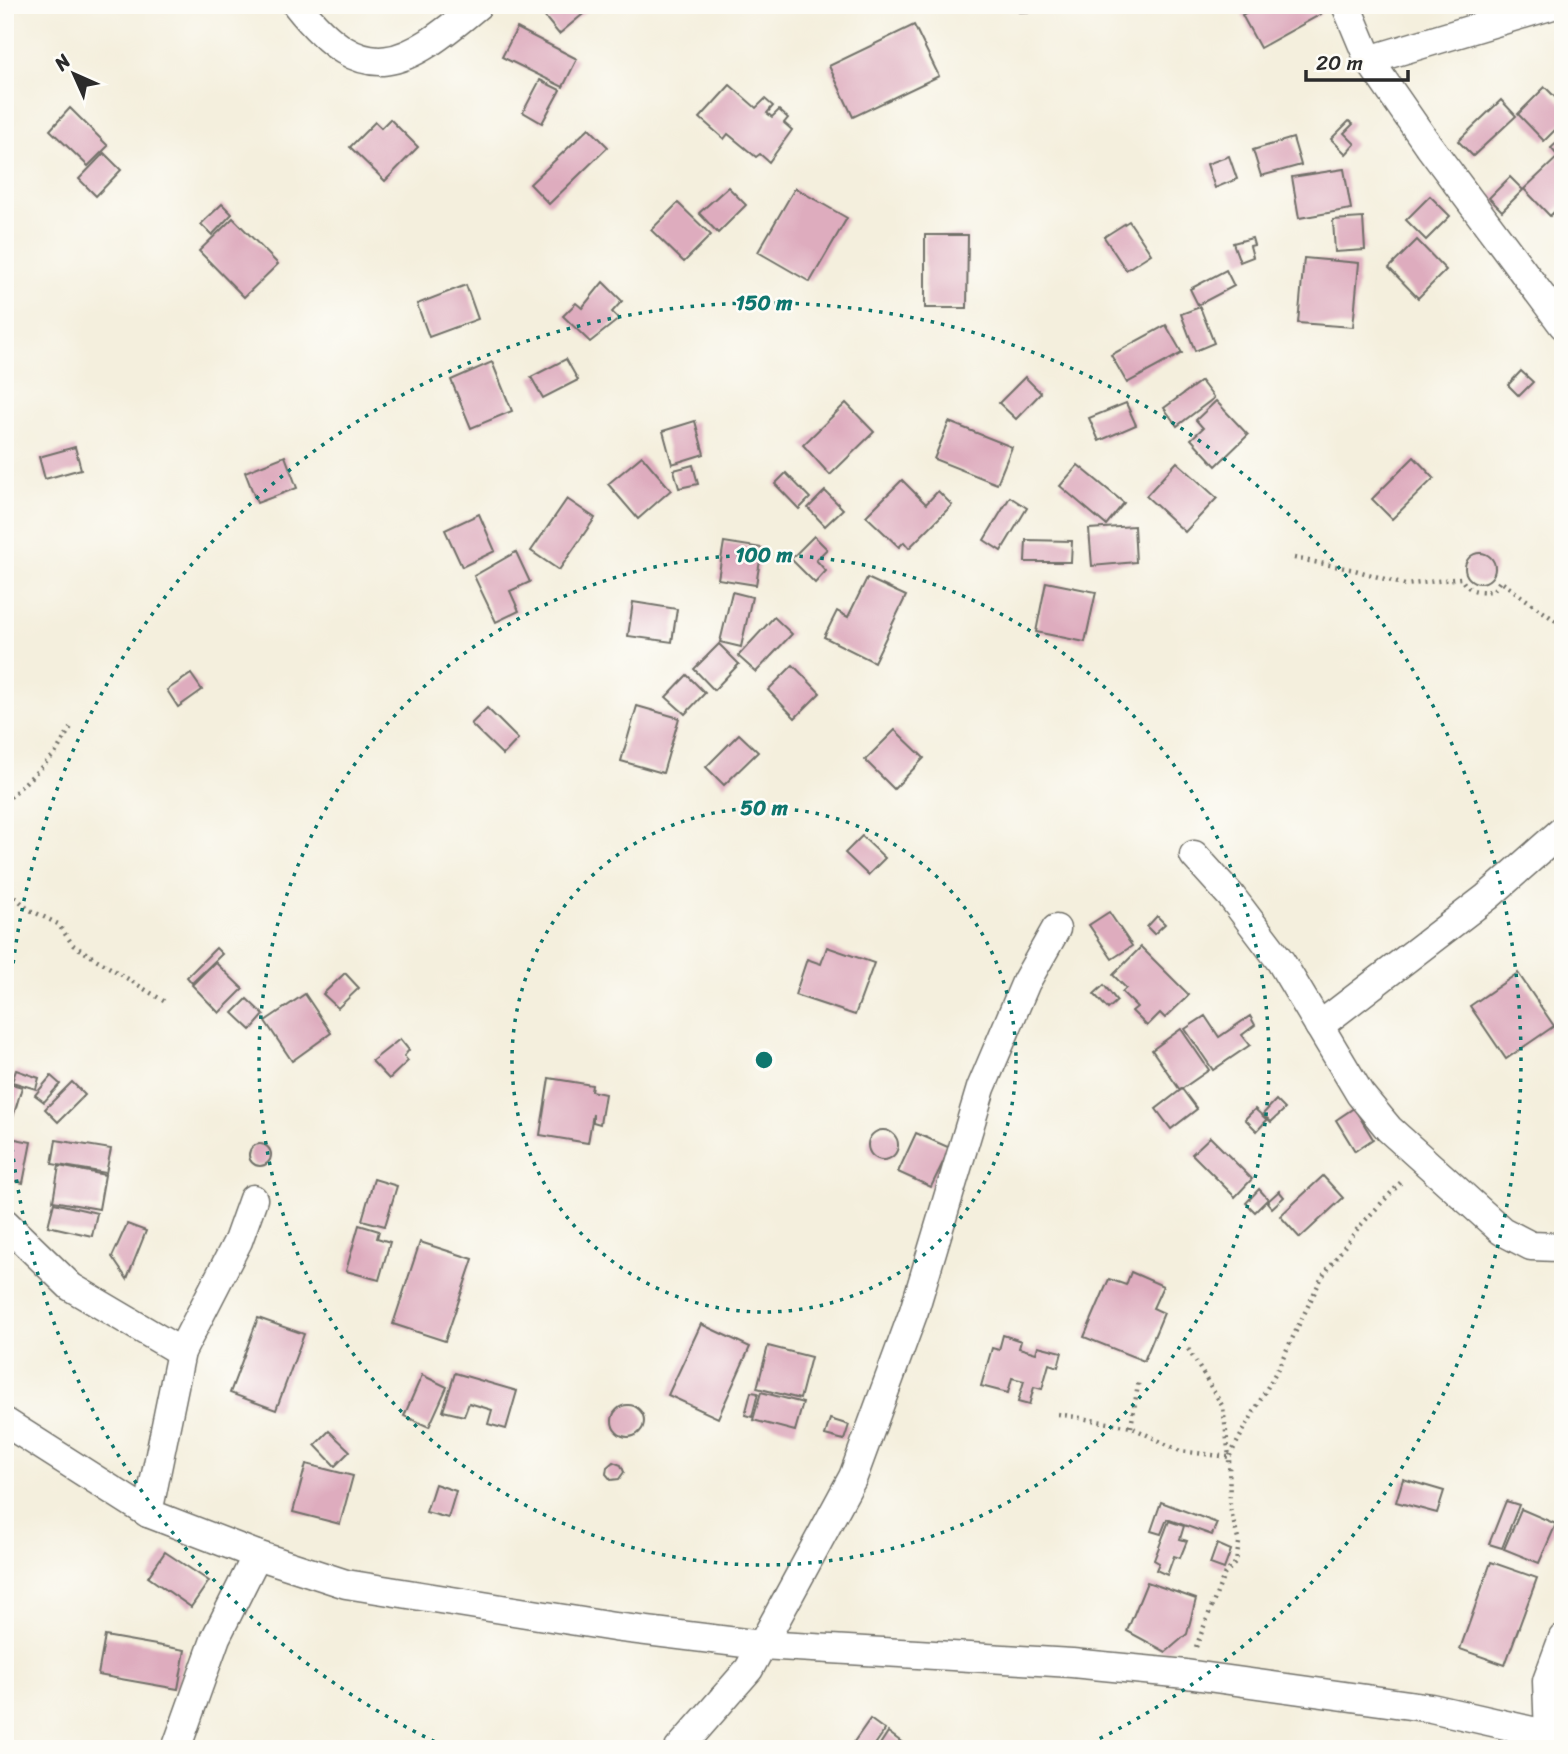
<svg xmlns="http://www.w3.org/2000/svg" width="1568" height="1754" viewBox="0 0 1568 1754" font-family="Sriracha,sans-serif">
<rect width="100%" height="100%" fill="#fdfcf7"/>
<filter id="ink" filterUnits="userSpaceOnUse"><feTurbulence type="fractalNoise" baseFrequency=".0143" numOctaves="2"/><feDisplacementMap in="SourceGraphic" scale="14" xChannelSelector="R" yChannelSelector="G"/><feConvolveMatrix kernelMatrix="1 2 1 2 8 2 1 2 1" color-interpolation-filters="sRGB"/></filter>
<filter id="wash" filterUnits="userSpaceOnUse"><feTurbulence type="fractalNoise" baseFrequency=".00686" numOctaves="4" result="noise"/><feDisplacementMap in="SourceGraphic" scale="28" xChannelSelector="R" yChannelSelector="G"/><feGaussianBlur stdDeviation="1.57" result="paint"/><feColorMatrix in="noise" values="0 0 0 0 0 0 0 0 0 0 0 0 0 0 0 0 0 1.4 0 .05"/><feComposite in="paint" operator="in"/></filter>
<g filter="url(#wash)">
<rect width="100%" height="100%" fill="#f4efdd"/>
<g id="blocks">
<g fill="#deacbe">
<polygon points="535,5 594,5 559,34"/>
<polygon points="1019,5 1048,5 1048,11 1019,12"/>
<polygon points="1260,5 1316,5 1321,14 1260,48 1242,15"/>
<polygon points="914,25 939,76 853,117 829,66"/>
<polygon points="517,28 577,59 563,87 502,57"/>
<polygon points="540,80 560,90 542,123 523,112"/>
<polygon points="730,85 756,108 765,99 773,106 767,113 772,117 779,110 788,118 784,123 792,130 769,162 760,154 756,157 728,134 724,139 700,118"/>
<polygon points="1545,87 1563,105 1563,122 1544,141 1518,114"/>
<polygon points="1501,100 1516,116 1473,156 1458,141"/>
<polygon points="70,108 108,146 88,166 50,130"/>
<polygon points="390,119 418,147 385,181 350,147 375,122 381,128"/>
<polygon points="1349,121 1353,124 1344,133 1355,144 1346,154 1331,139"/>
<polygon points="589,128 608,147 549,204 530,184"/>
<polygon points="1563,137 1563,150 1557,155 1551,148"/>
<polygon points="1293,138 1301,165 1261,176 1253,150"/>
<polygon points="1563,152 1563,203 1550,216 1524,189"/>
<polygon points="104,153 121,170 96,196 79,179"/>
<polygon points="1229,156 1237,179 1215,188 1207,164"/>
<polygon points="1344,169 1351,209 1299,218 1292,177"/>
<polygon points="1510,177 1523,190 1502,211 1489,198"/>
<polygon points="728,187 746,205 718,233 699,213"/>
<polygon points="795,188 847,218 810,282 758,252"/>
<polygon points="1430,196 1450,216 1426,240 1406,220"/>
<polygon points="678,203 711,235 684,262 651,230"/>
<polygon points="222,204 232,214 212,235 201,224"/>
<polygon points="233,218 278,264 244,297 199,251"/>
<polygon points="1363,218 1365,250 1335,252 1333,220"/>
<polygon points="1129,221 1151,254 1126,270 1104,237"/>
<polygon points="925,235 968,235 967,308 925,308"/>
<polygon points="1252,238 1254,245 1250,246 1253,257 1240,262 1233,243"/>
<polygon points="1417,240 1446,270 1418,298 1389,268"/>
<polygon points="1304,258 1359,263 1353,327 1298,323"/>
<polygon points="1226,270 1234,286 1198,305 1190,289"/>
<polygon points="603,282 622,301 612,312 619,319 590,342 563,316 576,303 582,308"/>
<polygon points="466,285 478,319 429,337 417,304"/>
<polygon points="1200,307 1214,343 1195,351 1181,314"/>
<polygon points="1166,325 1182,353 1127,383 1111,355"/>
<polygon points="566,359 578,380 543,398 531,377"/>
<polygon points="492,362 512,411 471,428 451,380"/>
<polygon points="1521,371 1533,382 1519,396 1508,385"/>
<polygon points="1025,377 1041,393 1016,419 999,403"/>
<polygon points="1201,381 1214,398 1177,426 1164,408"/>
<polygon points="1216,401 1248,435 1216,466 1191,439 1203,428 1196,420"/>
<polygon points="846,403 874,432 830,475 803,445"/>
<polygon points="1126,403 1136,425 1099,441 1089,418"/>
<polygon points="695,421 704,454 672,464 663,431"/>
<polygon points="949,422 1012,447 997,484 934,459"/>
<polygon points="75,447 81,469 45,479 39,457"/>
<polygon points="285,456 297,488 257,503 245,472"/>
<polygon points="642,456 671,490 638,519 608,484"/>
<polygon points="1414,457 1434,478 1392,519 1372,499"/>
<polygon points="1177,462 1217,498 1185,532 1146,496"/>
<polygon points="693,465 698,484 679,488 674,470"/>
<polygon points="1078,465 1124,503 1106,525 1060,486"/>
<polygon points="786,473 810,498 799,509 775,484"/>
<polygon points="902,480 926,504 938,491 952,505 909,548 904,542 899,547 866,516"/>
<polygon points="825,491 843,509 825,526 808,508"/>
<polygon points="1010,497 1027,508 1001,551 984,540"/>
<polygon points="567,499 595,518 559,570 531,551"/>
<polygon points="479,514 495,551 462,567 445,530"/>
<polygon points="1134,526 1136,562 1092,566 1089,529"/>
<polygon points="814,536 827,549 816,560 826,571 815,583 791,559"/>
<polygon points="1026,540 1072,541 1071,562 1025,562"/>
<polygon points="724,542 762,548 756,585 718,579"/>
<polygon points="516,552 530,582 510,591 519,611 496,622 474,576"/>
<circle cx="1480" cy="568" r="15"/>
<polygon points="867,578 906,596 874,662 824,637 837,611 848,617"/>
<polygon points="1046,582 1096,592 1085,642 1036,632"/>
<polygon points="732,592 752,597 741,647 720,642"/>
<polygon points="633,602 677,609 672,642 628,636"/>
<polygon points="774,617 792,634 756,672 738,656"/>
<polygon points="719,644 739,664 714,690 694,669"/>
<polygon points="793,665 820,693 795,718 768,690"/>
<polygon points="191,674 202,690 178,707 167,690"/>
<polygon points="687,675 705,693 685,714 666,697"/>
<polygon points="637,706 679,718 663,773 621,761"/>
<polygon points="487,708 518,739 503,755 471,724"/>
<polygon points="895,730 924,758 894,789 865,760"/>
<polygon points="739,734 758,752 724,785 706,767"/>
<polygon points="862,836 885,858 868,875 845,853"/>
<polygon points="1109,912 1132,946 1112,959 1089,925"/>
<polygon points="1157,916 1165,924 1154,934 1147,927"/>
<polygon points="827,947 874,963 855,1015 795,995 807,959 821,964"/>
<polygon points="1141,947 1189,995 1165,1018 1160,1013 1147,1026 1132,1011 1137,1007 1122,992 1126,988 1113,975"/>
<polygon points="216,948 222,954 192,983 187,977"/>
<polygon points="215,962 243,989 219,1013 192,985"/>
<polygon points="345,973 359,988 338,1008 323,994"/>
<polygon points="1518,973 1554,1026 1506,1059 1470,1006"/>
<polygon points="1104,985 1117,1001 1108,1009 1094,994"/>
<polygon points="305,994 331,1033 292,1061 265,1021"/>
<polygon points="247,999 264,1015 251,1030 233,1013"/>
<polygon points="1205,1016 1219,1037 1250,1016 1255,1025 1242,1035 1250,1045 1213,1070 1185,1029"/>
<polygon points="1181,1029 1209,1070 1180,1090 1152,1050"/>
<polygon points="400,1039 409,1050 404,1056 408,1061 389,1079 372,1061"/>
<polygon points="16,1070 39,1078 36,1089 12,1082"/>
<polygon points="51,1076 60,1084 44,1102 35,1095"/>
<polygon points="549,1078 592,1085 591,1091 605,1094 600,1124 593,1122 593,1114 588,1143 540,1135"/>
<polygon points="5,1082 22,1087 11,1124 5,1122"/>
<polygon points="72,1082 85,1095 58,1122 45,1109"/>
<polygon points="1182,1089 1197,1109 1171,1129 1156,1109"/>
<polygon points="1276,1100 1285,1109 1271,1122 1263,1114"/>
<polygon points="1354,1108 1373,1139 1355,1151 1336,1120"/>
<polygon points="1255,1109 1267,1120 1257,1131 1245,1119"/>
<circle cx="883" cy="1145" r="15"/>
<polygon points="916,1133 950,1148 931,1187 898,1172"/>
<polygon points="5,1137 31,1142 23,1183 5,1179"/>
<polygon points="1210,1137 1252,1179 1235,1197 1192,1154"/>
<polygon points="56,1140 111,1149 106,1173 52,1164"/>
<circle cx="260" cy="1155" r="11"/>
<polygon points="59,1166 105,1175 99,1209 53,1201"/>
<polygon points="1323,1176 1343,1198 1300,1238 1280,1216"/>
<polygon points="374,1179 397,1186 385,1226 362,1220"/>
<polygon points="1259,1189 1268,1199 1255,1212 1246,1203"/>
<polygon points="1279,1191 1284,1197 1272,1208 1267,1202"/>
<polygon points="54,1203 97,1213 92,1236 48,1226"/>
<polygon points="127,1224 146,1231 127,1279 112,1257"/>
<polygon points="359,1225 379,1231 377,1238 390,1242 379,1280 346,1271"/>
<polygon points="420,1242 473,1259 445,1341 393,1324"/>
<polygon points="1131,1272 1163,1286 1153,1308 1164,1313 1144,1361 1084,1337 1109,1279 1126,1285"/>
<polygon points="258,1318 304,1334 276,1410 230,1393"/>
<polygon points="701,1324 750,1347 718,1418 668,1395"/>
<polygon points="1003,1335 1021,1341 1019,1348 1036,1353 1038,1346 1062,1352 1058,1367 1049,1364 1042,1389 1034,1387 1029,1405 1018,1402 1024,1381 1012,1378 1008,1393 981,1386 992,1348 999,1350"/>
<polygon points="768,1346 811,1357 800,1399 757,1388"/>
<polygon points="455,1373 517,1391 506,1429 488,1424 492,1410 469,1403 464,1416 443,1411"/>
<polygon points="422,1375 447,1387 429,1427 404,1416"/>
<polygon points="751,1392 758,1393 752,1417 745,1415"/>
<polygon points="761,1392 803,1403 795,1431 753,1420"/>
<circle cx="628" cy="1421" r="16"/>
<polygon points="830,1419 849,1425 844,1440 825,1435"/>
<polygon points="329,1431 350,1451 335,1466 315,1445"/>
<polygon points="613,1462 621,1465 624,1472 619,1479 611,1480 606,1474 607,1467"/>
<polygon points="306,1464 353,1476 340,1524 293,1512"/>
<polygon points="1403,1479 1444,1491 1437,1513 1396,1502"/>
<polygon points="435,1484 456,1491 448,1518 426,1512"/>
<polygon points="1506,1501 1519,1505 1502,1548 1489,1544"/>
<polygon points="1161,1502 1217,1523 1212,1535 1167,1519 1161,1534 1151,1531"/>
<polygon points="1521,1509 1556,1524 1539,1563 1504,1549"/>
<polygon points="1169,1521 1184,1526 1180,1539 1187,1541 1180,1558 1174,1556 1167,1575 1156,1570 1159,1563 1154,1560"/>
<polygon points="1217,1544 1231,1550 1224,1569 1210,1564"/>
<polygon points="165,1552 209,1581 191,1607 148,1577"/>
<polygon points="1491,1562 1537,1578 1505,1665 1460,1649"/>
<polygon points="1147,1582 1196,1599 1187,1634 1166,1652 1127,1631"/>
<polygon points="105,1636 185,1650 178,1689 98,1675"/>
<polygon points="870,1719 885,1730 872,1749 849,1749"/>
<polygon points="888,1732 904,1744 900,1749 877,1749"/>
</g>
</g>
</g>
<g filter="url(#ink)">
<use href="#blocks" fill-opacity="0" stroke="#717069" stroke-width="2"/>
<g fill="none" stroke-linecap="round" stroke-linejoin="round">
<defs>
<g id="minor">
<path d="M297 5C366 92 405 66 478 5"/>
<polyline points="1346,5 1369,60 1426,142 1563,325"/>
<polyline points="1369,60 1553,5"/>
<polyline points="1194,855 1231,896 1281,962 1360,1094 1389,1129 1502,1231 1531,1246 1557,1247 1563,1251"/>
<polyline points="1319,1026 1487,897 1563,830"/>
<polyline points="5,1223 71,1287 181,1352"/>
<polyline points="5,1422 148,1513 257,1555 346,1584 614,1627 761,1645 1072,1663 1186,1674 1431,1708 1563,1738"/>
<polyline points="148,1513 181,1352 238,1241 253,1199"/>
<polyline points="1549,1735 1547,1681 1563,1638"/>
<polyline points="176,1749 216,1637 257,1555"/>
<polyline points="679,1749 749,1669 853,1477 914,1311 981,1088 1026,982 1056,929"/>
</g>
</defs>
<use href="#minor" stroke="#717069" stroke-width="31"/>
<g stroke="#717069" stroke-width="4.5" stroke-dasharray="2 5" stroke-linecap="butt">
<path d="M1294 558 1355 570 1405 585 1461 578C1468 592 1478 592 1493 591L1500 581 1563 626"/>
<polyline points="5,802 55,754 72,725"/>
<polyline points="5,887 28,909 58,924 73,945 167,1003"/>
<polyline points="1058,1414 1131,1427 1180,1451 1229,1457 1223,1407 1187,1347"/>
<polyline points="1131,1427 1139,1379"/>
<polyline points="1196,1647 1224,1575 1236,1562 1239,1543 1230,1508 1229,1457 1276,1372 1322,1277 1358,1228 1403,1180"/>
</g>
<use href="#minor" stroke="#fff" stroke-width="28"/>
</g>
</g>
<g fill="none" stroke="#0f766e" stroke-width="3.5" stroke-dasharray="3.5 7">
<circle cx="764" cy="1060" r="252"/>
<circle cx="764" cy="1060" r="505"/>
<path d="M444 1746A757 757 0 1 1 1084 1746"/>
</g>
<circle cx="764" cy="1060" r="10" fill="#0f766e" stroke="#fdfcf7" stroke-width="3.5"/>
<g font-size="21" text-anchor="middle" font-weight="bold" fill="#0f766e" stroke="#fdfcf7" stroke-width="5" stroke-linejoin="round" paint-order="stroke">
<text x="764" y="310">150 m</text>
<text x="764" y="562">100 m</text>
<text x="764" y="815">50 m</text>
</g>
<rect width="1568" height="1754" fill="none" stroke="#fdfcf7" stroke-width="28"/>
<g transform="translate(74 74) rotate(315)" stroke="#fdfcf7" stroke-width="5" paint-order="stroke">
<path d="M0-5L12 26L0 18L-12 26Z" fill="#2b2b2b"/>
<text y="-10" font-size="19" font-weight="bold" text-anchor="middle" fill="#2b2b2b">N</text>
</g>
<path d="M1306 70v10h102v-10" fill="none" stroke="#2b2b2b" stroke-width="3.5"/>
<text x="1316" y="70" font-size="21" fill="#2b2b2b" stroke="#fdfcf7" stroke-width="5" paint-order="stroke">20 m</text>
</svg>
